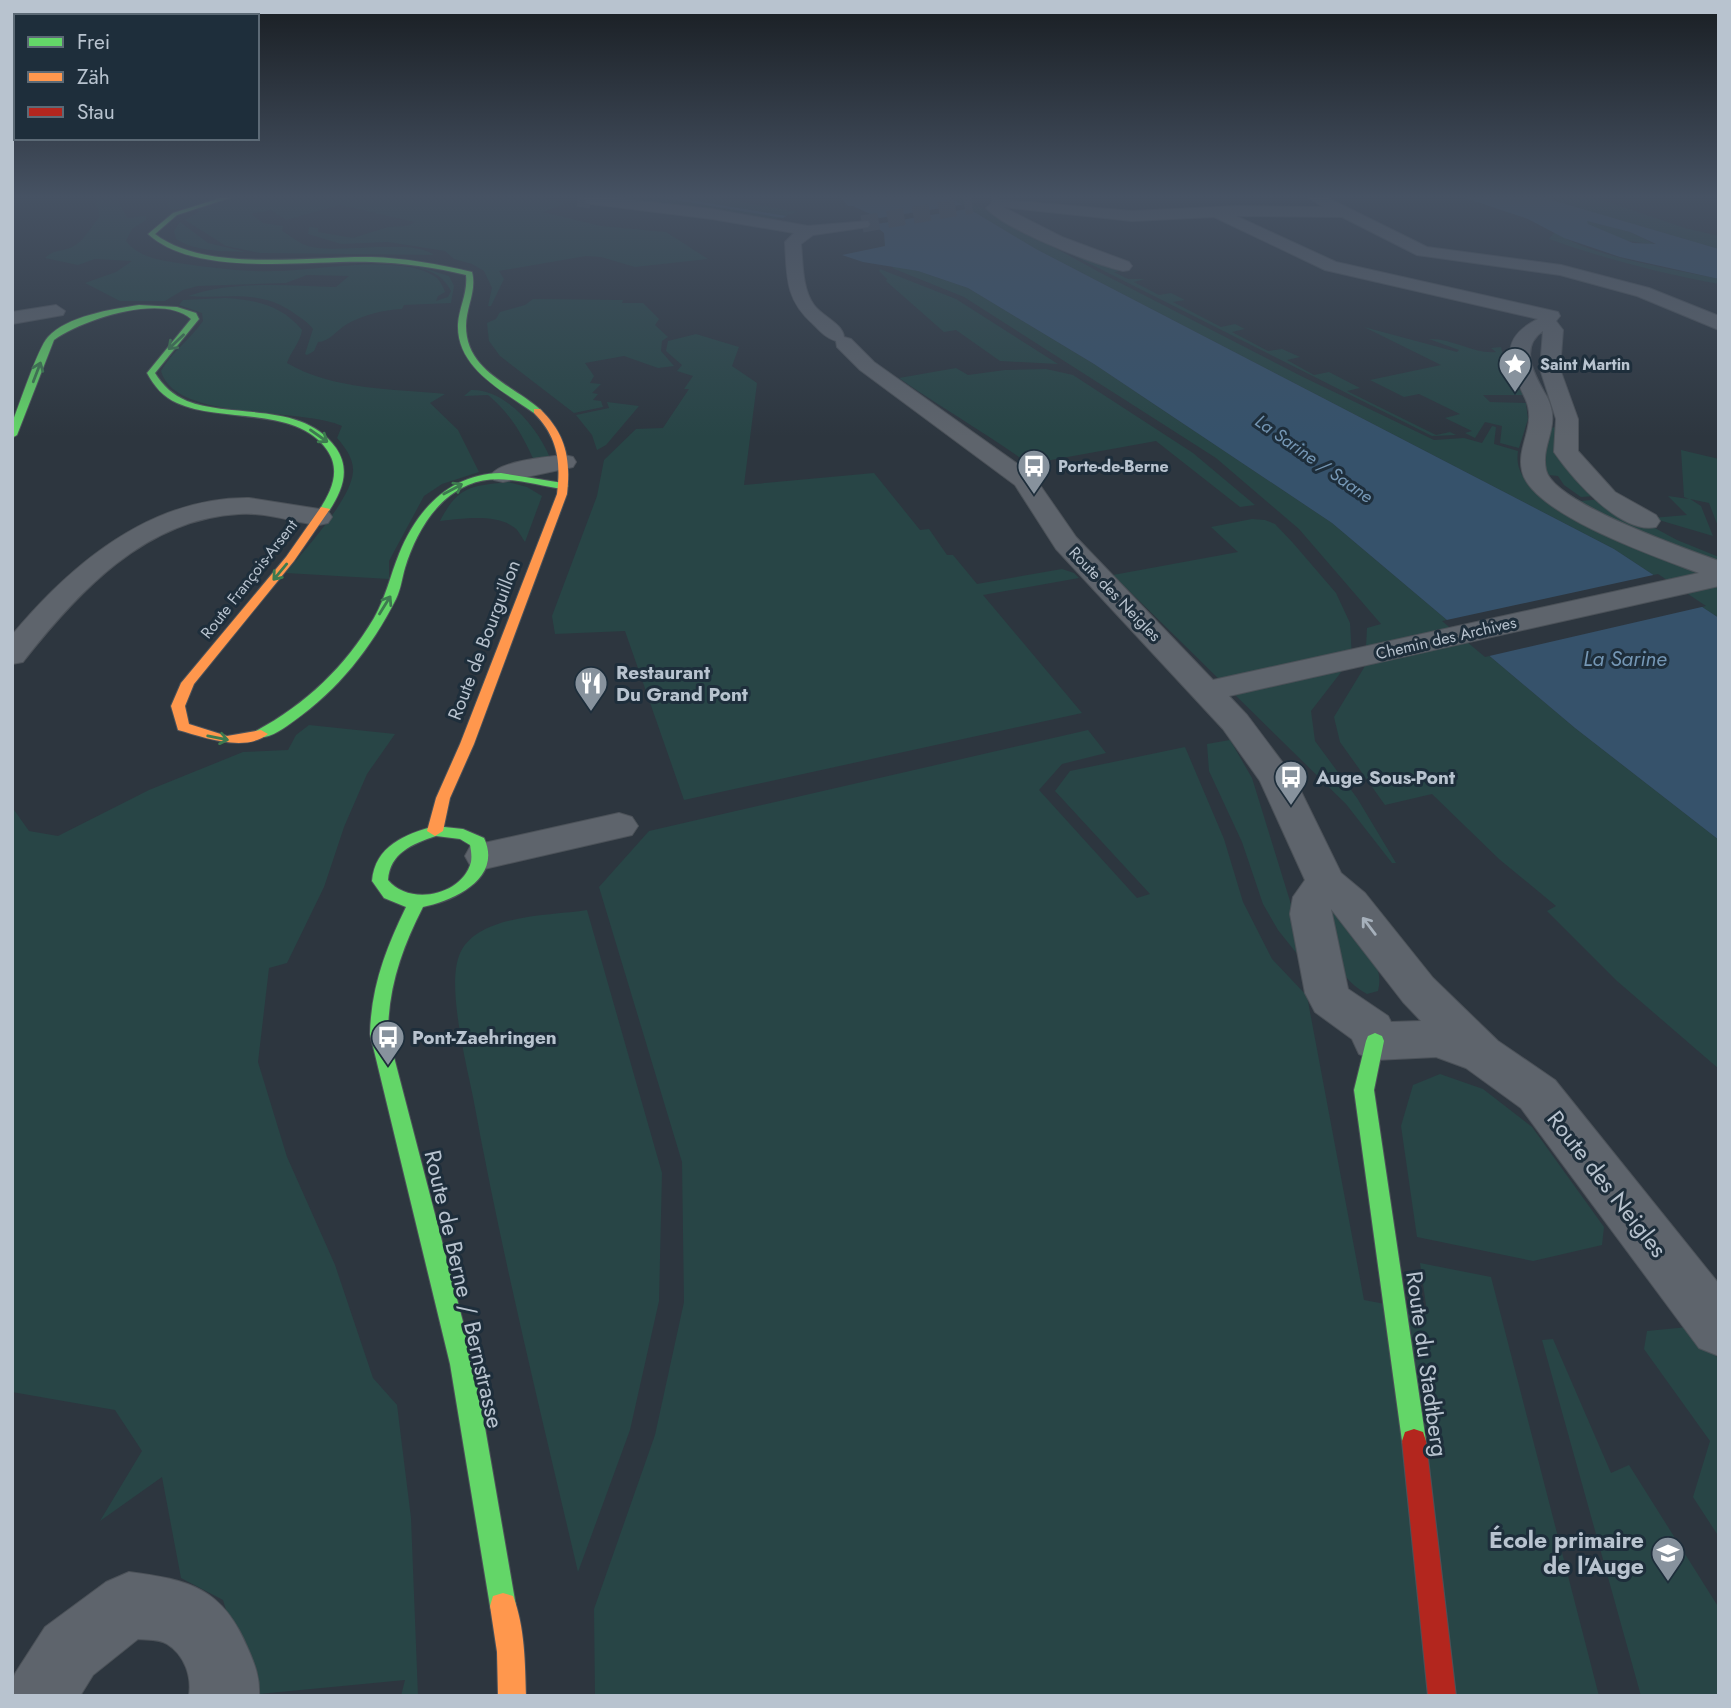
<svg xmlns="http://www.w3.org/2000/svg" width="1731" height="1708" viewBox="0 0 1731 1708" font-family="Jost,sans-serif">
<rect width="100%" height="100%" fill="#2d363f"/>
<g fill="#284546">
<path d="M95 198H117L127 218 146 216V220L132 229 126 241C138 257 159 260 178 263 211 268 245 272 279 271 317 270 406 253 437 278 441 282 443 287 445 292L438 296 436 301 448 297 451 291C439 265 406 266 380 262L414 265 449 276 454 286 451 303 404 305 402 309C382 310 364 315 347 324 337 330 329 342 318 342L314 351 307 355 305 354 313 329C307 321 299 317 291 311 258 289 225 299 188 296 234 280 288 286 336 287L349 276 307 275 286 283 198 286 183 290 165 301H120L85 283 116 272 132 261 95 259 78 265 45 258C54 249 61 252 72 247 83 242 92 226 100 216Z"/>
<path d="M170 198H546L564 204 543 212 601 226 666 232 708 259 635 267 601 257 586 256 499 271 504 279 491 306H488L492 288 484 271 472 264 454 259 445 251 388 242 341 244 308 234 309 227 318 228V232L353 238 388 227 407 226 415 222 340 205 286 220 271 210 251 214 263 223 283 226 282 231C290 235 297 242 305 245 335 256 410 237 434 255L260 253 226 246 185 220 200 211 184 208 170 210 168 201Z"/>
<polygon points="599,198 721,198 797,212 776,219 688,206"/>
<path d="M951 198H969L975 202 968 204 982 208 1099 272 1301 376 1434 440 1464 438 1482 443 1492 426 1496 427 1494 444 1518 451C1516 465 1520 474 1529 484L1719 576V618L1614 549 1036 249Z"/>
<polygon points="1545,198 1596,198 1685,228 1719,236 1719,249"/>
<polygon points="1587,221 1630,232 1656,245 1622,240 1588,224 1585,222"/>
<path d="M180 222 208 243 246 252C222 251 197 252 176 239L174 231Z"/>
<polygon points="1020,226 1086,259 1126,270 1114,272 1128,279 1145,279 1134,282 1159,295 1171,293 1185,300 1173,302 1221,327 1235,324 1245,329 1232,332 1268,351 1282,349 1300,357 1287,360 1314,375 1329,372 1360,388 1347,391 1436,435 1450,432 1456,435 1432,436 1017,227"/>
<path d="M1555 232C1591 257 1674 269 1719 279V284C1660 273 1605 259 1549 239Z"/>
<polygon points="895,266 918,271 968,288 1094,364 1332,523 1575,728 1719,840 1719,1069 1617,981 1547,911 1556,906 1499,859 1432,794 1385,805 1340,742 1334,717 1365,666 1367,628 1381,624 1299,529 1216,458 964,297 892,268"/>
<polygon points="880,269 956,299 1058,364 1000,361 956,330 944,332 886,281 887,279 879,271"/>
<path d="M225 298C256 300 281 305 302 330 300 343 291 351 287 363 333 390 393 389 445 394L430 403 458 430 479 472 442 484 424 496 389 561V579L286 573C304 550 351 500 353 472 354 459 345 447 337 438L342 426C301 407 175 422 161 371 172 351 190 340 203 321L202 313 179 305 183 300Z"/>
<polygon points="533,299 623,300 622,303 643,303 659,319 655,325 668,337 662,341 661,351 674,366 658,368 624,356 585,363 594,376 590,383 601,384 592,393 598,394 593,400 601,401 603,407 574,413 500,356 489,341 487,323 496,319 500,312 525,305"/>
<path d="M1364 327 1457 352 1459 350 1429 339C1452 338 1473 354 1496 352L1491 348 1501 347 1505 363 1523 395H1483L1490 402 1530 403 1526 404 1528 419 1519 448 1500 443 1502 426 1485 422 1475 438 1465 433 1472 431 1445 418 1460 414 1419 394 1404 397 1370 380 1441 365Z"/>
<polygon points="696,334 739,347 732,366 757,383 744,485 874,473 920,530 929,529 947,555 953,555 977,584 1062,569 1074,573 1079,578 983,595 1082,713 684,800 625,631 555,634 552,616 597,496 604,460 636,429 663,428 689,389 684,389 693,376 677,371 682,365 666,351 668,341"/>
<path d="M956 368 968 375 1005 370 1046 369 1073 375 1193 453 1255 505 1240 507 1156 441 1029 464C987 434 942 408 899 378Z"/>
<path d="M471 390C507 389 539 430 550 458L536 465C523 436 512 415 488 395L464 396Z"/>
<polygon points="607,402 639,406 606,445 597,450 592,435 576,415 609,408"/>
<path d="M1556 427 1596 496 1581 497 1564 485 1558 476 1549 475C1540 460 1548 444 1551 428Z"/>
<polygon points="1681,450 1719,459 1719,529 1709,503 1690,499 1701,506 1713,536 1652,518 1687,515 1668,496 1689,499 1684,497"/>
<path d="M508 482 527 487 542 496 525 542C522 538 519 531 515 528 496 513 462 519 440 521 458 486 471 486 508 482Z"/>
<path d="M1565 492 1581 501 1601 499 1677 540 1719 557V561C1678 546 1596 520 1565 492Z"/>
<polygon points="1252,519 1265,520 1275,524 1293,543 1336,593 1350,623 1352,658 1311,711 1315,741 1357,798 1396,863 1392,863 1346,804 1113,575 1238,552 1211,527"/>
<polygon points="309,725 395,734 367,774 344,827 324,887 287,963 269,968 258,1062 287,1157 335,1265 373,1378 397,1405 411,1518 418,1696 401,1696 405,1680 259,1694 237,1646 223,1600 181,1578 162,1477 100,1521 142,1451 115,1410 12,1392 12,807 29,831 58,836 149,790 243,752 288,750 296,735"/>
<polygon points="1088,730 1106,753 1062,764 1039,790 1137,898 1150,894 1055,791 1070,771 1185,747 1224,839 1243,902 1272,959 1307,996 1364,1300 1427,1312 1420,1263 1491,1277 1599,1696 595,1696 594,1609 655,1435 684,1302 682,1162 599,887 649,831"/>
<polygon points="1230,740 1252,778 1302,940 1302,960 1278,930 1263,904 1242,842 1209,771 1207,744"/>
<path d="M1328 905C1347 926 1388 960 1378 991L1367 994C1330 973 1331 943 1328 905Z"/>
<path d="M587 910 662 1173 659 1301 630 1430 578 1572C541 1414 502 1256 473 1097 466 1062 447 988 459 956 474 914 549 916 587 910Z"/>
<polygon points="1440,1074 1483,1089 1532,1127 1604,1227 1602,1245 1533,1261 1417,1237 1401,1126 1413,1085"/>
<polygon points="1688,1327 1700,1335 1719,1360 1719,1537 1693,1497 1710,1441 1644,1349 1647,1331"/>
<polygon points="1553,1339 1611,1473 1629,1465 1719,1608 1719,1696 1641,1696 1542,1340"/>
</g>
<g fill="#36526b" fill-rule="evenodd">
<polygon points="840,198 951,198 1036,249 1614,549 1719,618 1719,840 1575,728 1332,523 1094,364 968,288 918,271 863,262 842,255 885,246 884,233 875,226 879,218 853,206 848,206"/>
<path d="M1465 198H1545L1719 249V279L1620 257 1564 238 1528 219ZM1587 221 1630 232 1656 244 1633 243 1588 224Z"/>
</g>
<g fill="#2d363f">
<polygon points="966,204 973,208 871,225 873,219"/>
<polygon points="1658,574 1706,606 1485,657 1442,621"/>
</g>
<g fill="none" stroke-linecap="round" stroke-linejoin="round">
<polygon fill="#36526b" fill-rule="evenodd" points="663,198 677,198 786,216 783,218"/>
<g stroke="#424b55" stroke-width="17" stroke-dasharray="17 9" stroke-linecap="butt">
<polyline points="578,198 591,200"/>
<polyline points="862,224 972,205"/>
</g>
<defs>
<g id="street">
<path d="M585 198H613L712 209 808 226 868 221 870 224 868 227 813 235 801 244C803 263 802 289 814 305 822 316 843 324 844 337L851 339 874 362 1033 475 1076 537 1213 680 1699 573C1659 558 1531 514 1522 471 1516 445 1538 425 1525 398 1509 364 1497 339 1538 319L1325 270 1214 217 1132 221 1003 207 1062 237 1129 262 1132 266 1129 270 1123 271C1093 264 1006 230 986 208L991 204 992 199 1132 211 1237 206 1323 207 1309 198H1328L1427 247 1561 265 1649 288 1719 316V330L1637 296 1560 275 1417 255 1342 217 1236 216 1336 262 1558 312 1560 316 1556 321 1563 330 1560 369 1578 419V451L1615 492 1656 515 1660 521 1656 527C1621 535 1572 478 1554 452L1556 419 1540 369 1543 331C1518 348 1535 376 1547 397 1562 427 1540 443 1546 470 1553 503 1686 549 1719 561V586L1229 696 1247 715 1295 779 1341 873 1365 893 1433 978 1498 1041 1555 1080 1719 1284V1356L1699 1348 1521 1108 1466 1068 1436 1057 1375 1060 1359 1054 1352 1039 1315 1012 1305 993 1290 914 1293 897 1305 880 1260 781 1223 729 1056 549 1015 485 860 370 837 347 836 341C826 338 820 331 813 324 785 299 787 277 785 242L794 233 712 219 591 204 586 203ZM1331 909 1403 1002 1421 1021 1391 1022 1388 1016 1348 989Z"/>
<polygon points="56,305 65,311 63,315 12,324 12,312"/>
<path d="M564 455 573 457 576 462 573 467 503 482 494 480 491 475C500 461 547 457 564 455Z"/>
<path d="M249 498 319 509 328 511 332 517 328 523 319 525C292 522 266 512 239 514 145 519 77 593 23 662L12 664V635C72 563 151 497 249 498Z"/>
<polygon points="619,813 632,817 638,826 632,835 484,869 470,865 465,856 470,847 484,843"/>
<path d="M129 1572C190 1580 223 1588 248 1649 255 1665 260 1678 259 1696H189C192 1677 185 1655 167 1644 160 1639 147 1640 138 1639L93 1675 80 1696H12V1680L16 1672 45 1627 106 1582Z"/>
</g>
<g id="fast">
<path d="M220 198H230L177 215 155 234C206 273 308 256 371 257 405 258 438 264 472 272 477 291 466 307 466 326 466 372 514 385 542 411L534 413C503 391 456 368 458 324 459 307 468 293 466 275 434 267 403 263 371 262 308 260 195 278 148 234L173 213Z"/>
<path d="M139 305 177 307 196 313 199 319 155 373C163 386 173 395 187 401 234 419 303 401 336 448 351 470 342 491 329 511L320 509C332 490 341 470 327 450 297 406 221 423 177 403 163 397 154 386 147 373L191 319C161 293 82 320 54 340L17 435 12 438V423C19 406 38 347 48 337 67 316 112 309 139 305Z"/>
<path d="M501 473 563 483 568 486 563 489C532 485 499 472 468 485 435 499 415 535 405 568 402 578 401 589 396 599 372 647 338 690 294 721 284 728 269 740 256 737L254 734 256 731C306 704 345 667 374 618 386 597 390 576 399 554 417 509 450 474 501 473Z"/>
<path d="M435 826 463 829 484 838C503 878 454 901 423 907 402 948 388 988 388 1034L474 1364 516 1606 513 1616 503 1619 493 1616 490 1606 450 1364 370 1034C371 987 386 948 406 907L384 898 372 881C375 846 405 834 435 826ZM436 836 460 839 470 845C471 850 472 856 471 862 462 896 409 906 388 880 390 853 412 844 436 836Z"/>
<polygon points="1375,1033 1382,1036 1384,1041 1374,1090 1426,1441 1423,1450 1414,1453 1405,1450 1402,1441 1354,1090 1366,1041 1368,1036"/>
</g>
<g id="slow">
<path d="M534 409H540C566 434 571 459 567 494L474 744 450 798 443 831 435 836 427 831 436 798 460 744 557 494C561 462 558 437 534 413Z"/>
<path d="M321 507 330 509 294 561 194 684 185 706 189 724 227 736 261 730 268 734C245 753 203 737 178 730L171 706 181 683 286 557Z"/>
<path d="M503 1593 513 1596C525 1627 525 1663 526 1696H498L497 1652 490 1606 493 1596Z"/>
</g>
<polygon id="jam" points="1414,1429 1423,1432 1426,1441 1456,1696 1428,1696 1402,1441 1405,1432"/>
</defs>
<use href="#street" stroke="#4c5259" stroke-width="2"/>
<use href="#fast" stroke="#4c5259" stroke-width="2"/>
<use href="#slow" stroke="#4c5259" stroke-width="2"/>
<use href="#jam" stroke="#4c5259" stroke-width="2"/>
<use href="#street" fill="#5e646c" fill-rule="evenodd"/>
<use href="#fast" fill="#63d668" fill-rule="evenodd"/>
<use href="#slow" fill="#ff974d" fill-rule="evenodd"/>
<use href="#jam" fill="#b3261e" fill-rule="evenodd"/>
</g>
<defs><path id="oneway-shaft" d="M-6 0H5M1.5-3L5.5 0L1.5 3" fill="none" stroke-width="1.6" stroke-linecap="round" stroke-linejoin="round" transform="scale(1.75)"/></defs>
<g stroke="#3d7a4f">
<use href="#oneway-shaft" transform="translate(176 342) rotate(136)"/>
<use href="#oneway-shaft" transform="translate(37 372) rotate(-69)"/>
<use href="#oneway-shaft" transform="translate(319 436) rotate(35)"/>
<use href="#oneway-shaft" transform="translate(453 489) rotate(-28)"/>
<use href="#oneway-shaft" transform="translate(280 572) rotate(130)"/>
<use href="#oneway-shaft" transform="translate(385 605) rotate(-58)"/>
<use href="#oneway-shaft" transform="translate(218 738) rotate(11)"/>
</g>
<use stroke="#a6b0bb" href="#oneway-shaft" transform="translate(1369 926) rotate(-127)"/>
<linearGradient id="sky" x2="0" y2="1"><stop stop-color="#191e23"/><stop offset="0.45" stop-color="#465263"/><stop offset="1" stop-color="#465263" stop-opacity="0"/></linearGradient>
<rect width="1731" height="437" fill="url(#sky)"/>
<defs>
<symbol id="sight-pin" viewBox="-11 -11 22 30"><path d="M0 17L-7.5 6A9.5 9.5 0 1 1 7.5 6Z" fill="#87929d" stroke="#1e2e3b"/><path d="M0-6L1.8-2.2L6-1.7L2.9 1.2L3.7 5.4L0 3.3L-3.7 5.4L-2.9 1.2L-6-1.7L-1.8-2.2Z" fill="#fff"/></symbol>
<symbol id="bus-pin" viewBox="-11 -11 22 30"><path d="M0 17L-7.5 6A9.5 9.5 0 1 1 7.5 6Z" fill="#87929d" stroke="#1e2e3b"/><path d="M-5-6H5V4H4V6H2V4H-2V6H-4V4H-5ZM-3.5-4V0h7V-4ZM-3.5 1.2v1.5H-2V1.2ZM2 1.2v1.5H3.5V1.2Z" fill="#fff"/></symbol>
<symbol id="restaurant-pin" viewBox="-11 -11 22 30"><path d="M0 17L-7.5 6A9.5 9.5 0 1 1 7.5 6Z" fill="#87929d" stroke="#1e2e3b"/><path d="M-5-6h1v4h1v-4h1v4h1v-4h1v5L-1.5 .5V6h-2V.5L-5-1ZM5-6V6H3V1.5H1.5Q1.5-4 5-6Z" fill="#fff"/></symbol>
<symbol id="school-pin" viewBox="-11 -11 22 30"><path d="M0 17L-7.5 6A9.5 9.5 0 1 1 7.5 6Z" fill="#87929d" stroke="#1e2e3b"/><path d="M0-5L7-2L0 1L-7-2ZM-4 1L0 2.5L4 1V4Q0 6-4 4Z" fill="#fff"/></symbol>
</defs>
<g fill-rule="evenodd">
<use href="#sight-pin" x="1496" y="345" width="38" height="52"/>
<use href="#bus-pin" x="1015" y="447" width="38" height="52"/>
<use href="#restaurant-pin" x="572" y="664" width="38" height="52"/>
<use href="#bus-pin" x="1272" y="758" width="38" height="52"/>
<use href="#bus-pin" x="369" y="1018" width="38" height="52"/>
<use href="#school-pin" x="1649" y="1534" width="38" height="52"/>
</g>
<g text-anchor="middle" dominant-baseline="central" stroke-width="6" stroke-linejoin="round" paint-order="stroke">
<g font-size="16" font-weight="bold" fill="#b8c3cf" stroke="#1e2e3b" text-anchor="start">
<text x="1540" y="364">Saint Martin</text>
<text x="1058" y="466">Porte-de-Berne</text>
</g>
<g font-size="16" fill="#b8c3cf" stroke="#1e2e3b">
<text transform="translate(249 579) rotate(-52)">Route François-Arsent</text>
<text transform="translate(1115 594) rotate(46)">Route des Neigles</text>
<text transform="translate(1446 638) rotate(-13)">Chemin des Archives</text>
</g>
<g font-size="18" font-style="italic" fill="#7597b5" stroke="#1e2e3b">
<text transform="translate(1314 459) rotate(35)">La Sarine / Saane</text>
</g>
<g font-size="19" fill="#b8c3cf" stroke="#1e2e3b">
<text transform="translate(484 640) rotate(-69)">Route de Bourguillon</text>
</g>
<g font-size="19" font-weight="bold" fill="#b8c3cf" stroke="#1e2e3b" text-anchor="start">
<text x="616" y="672">Restaurant<tspan x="616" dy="22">Du Grand Pont</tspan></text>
<text x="1316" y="777">Auge Sous-Pont</text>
<text x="412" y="1037">Pont-Zaehringen</text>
</g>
<g font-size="21" font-style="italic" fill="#7597b5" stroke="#1e2e3b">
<text x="1625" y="659">La Sarine</text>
</g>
<g font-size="23" fill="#b8c3cf" stroke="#1e2e3b">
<text transform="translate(1607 1184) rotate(52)">Route des Neigles</text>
<text transform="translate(464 1289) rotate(77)">Route de Berne / Bernstrasse</text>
<text transform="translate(1427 1364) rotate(82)">Route du Stadtberg</text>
</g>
<g font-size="23" font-weight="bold" fill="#b8c3cf" stroke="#1e2e3b" text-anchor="end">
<text x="1644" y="1540">École primaire<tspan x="1644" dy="26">de l'Auge</tspan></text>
</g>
</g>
<rect width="1731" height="1708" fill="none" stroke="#b8c3cf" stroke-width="28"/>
<rect x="14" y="14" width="245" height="126" fill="#1e2e3b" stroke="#5c6a76" stroke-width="2"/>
<rect x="28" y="37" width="35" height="10" fill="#63d668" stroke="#5c6a76" stroke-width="2"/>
<text x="77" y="49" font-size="21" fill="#b8c3cf">Frei</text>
<rect x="28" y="72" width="35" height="10" fill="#ff974d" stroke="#5c6a76" stroke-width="2"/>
<text x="77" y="84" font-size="21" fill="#b8c3cf">Zäh</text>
<rect x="28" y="107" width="35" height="10" fill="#b3261e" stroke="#5c6a76" stroke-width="2"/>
<text x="77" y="119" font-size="21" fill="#b8c3cf">Stau</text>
</svg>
